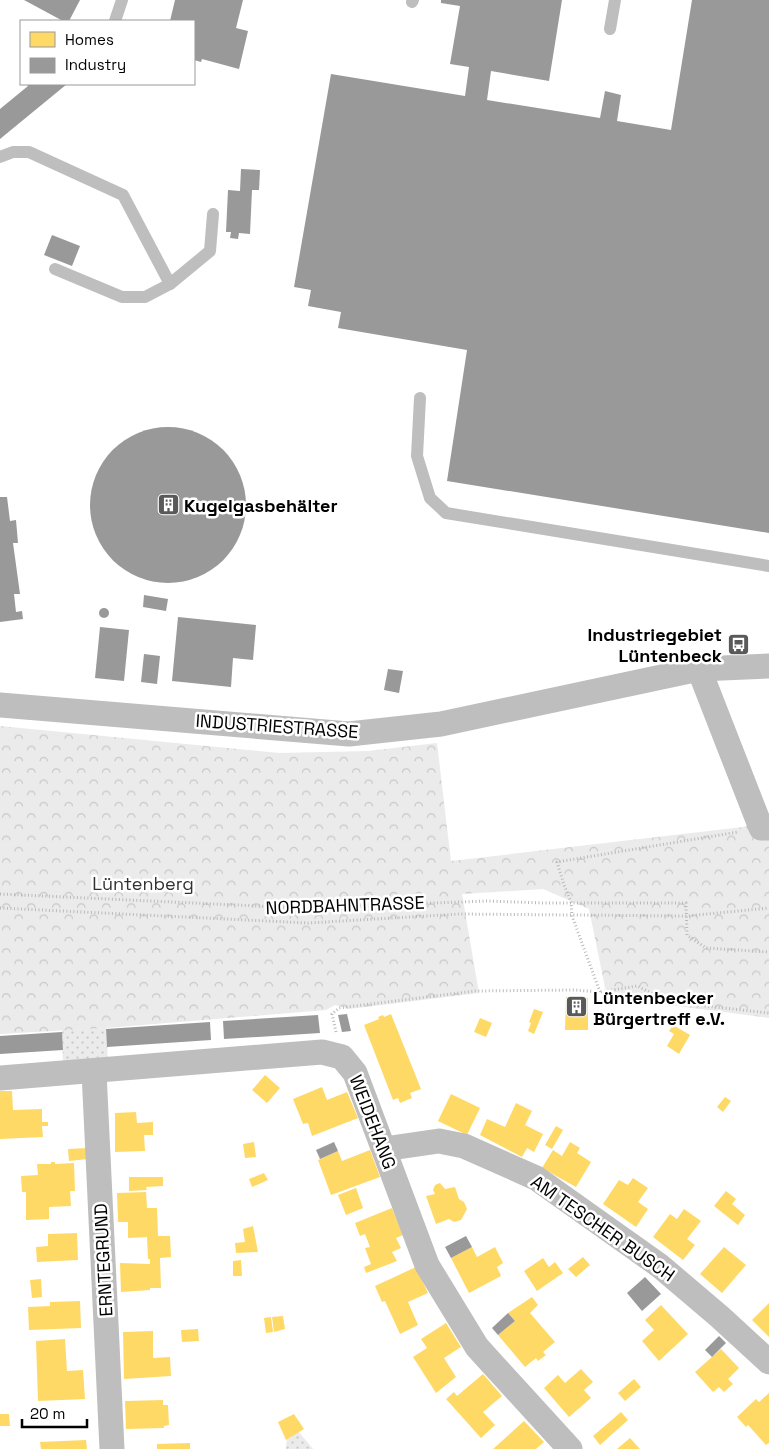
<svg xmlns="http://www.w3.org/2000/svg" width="769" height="1449" viewBox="0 0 769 1449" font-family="'Space Grotesk',sans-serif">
<defs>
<pattern id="green-dots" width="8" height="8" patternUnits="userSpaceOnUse" patternTransform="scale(1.25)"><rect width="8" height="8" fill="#ebebeb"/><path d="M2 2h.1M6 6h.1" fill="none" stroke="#c8c8c8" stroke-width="1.8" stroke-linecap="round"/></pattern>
<pattern id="forest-crowns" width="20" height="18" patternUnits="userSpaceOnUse" patternTransform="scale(1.25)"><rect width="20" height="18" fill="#ebebeb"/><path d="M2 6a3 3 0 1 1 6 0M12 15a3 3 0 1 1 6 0" fill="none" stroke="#c8c8c8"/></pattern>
</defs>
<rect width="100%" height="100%" fill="#fff"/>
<g fill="url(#green-dots)">
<polygon points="106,1028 108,1062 63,1065 62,1030"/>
<polygon points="288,1419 313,1449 286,1449"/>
</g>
<polygon fill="url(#forest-crowns)" points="0,726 279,753 368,751 437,743 451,861 743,827 769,820 769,1018 607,997 589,909 543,889 462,894 479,993 349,1009 335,1005 326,1010 106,1028 0,1034"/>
<g fill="#ffd966">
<polygon points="566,997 588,998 588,1030 565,1030"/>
<polygon points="534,1009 543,1012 534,1034 528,1031 531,1023 529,1022"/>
<polygon points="391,1014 421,1089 410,1093 412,1098 400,1103 398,1098 393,1100 364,1025 379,1019 378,1017 383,1015 384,1017"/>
<polygon points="480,1018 492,1023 486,1037 474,1032"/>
<polygon points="673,1025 690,1035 679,1054 667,1046 674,1034 669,1031"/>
<polygon points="265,1075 280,1088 267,1103 252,1090"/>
<polygon points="322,1087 327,1100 347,1092 358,1118 312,1136 308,1123 303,1124 293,1099"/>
<polygon points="0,1091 12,1091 13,1110 42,1109 42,1122 48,1122 48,1126 42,1126 43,1137 0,1139"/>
<polygon points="451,1094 480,1108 467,1135 438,1121"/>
<polygon points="725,1097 731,1101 723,1112 717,1107"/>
<polygon points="516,1103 532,1111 525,1125 543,1134 534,1152 527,1148 522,1157 480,1135 487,1119 505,1127"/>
<polygon points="136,1112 137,1123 153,1122 153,1135 144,1135 145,1151 115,1152 115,1113"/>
<polygon points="556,1126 563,1130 552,1149 545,1145"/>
<polygon points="254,1142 256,1157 245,1158 243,1144"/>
<polygon points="570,1142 580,1148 577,1153 591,1162 576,1187 542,1168 553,1150 562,1156"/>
<polygon points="87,1148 88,1159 69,1161 68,1149"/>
<polygon points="370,1150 380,1177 331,1195 318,1160 338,1151 342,1161"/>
<polygon points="51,1162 55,1162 55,1164 74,1163 75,1191 70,1191 71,1206 49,1207 49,1219 26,1220 26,1192 22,1192 21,1176 38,1175 37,1164 51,1164"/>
<polygon points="264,1173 268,1180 252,1187 249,1179"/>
<polygon points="129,1177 163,1177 163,1186 146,1187 147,1190 129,1191"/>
<polygon points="633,1178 648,1188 638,1202 648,1209 636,1227 603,1204 619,1180 628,1185"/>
<polygon points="440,1183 445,1189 455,1187 459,1199 464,1202 467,1209 461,1220 454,1222 449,1219 436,1224 426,1196 435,1194 433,1190 435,1185"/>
<polygon points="356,1188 363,1208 346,1215 338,1195"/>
<polygon points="726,1191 736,1199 732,1204 745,1215 738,1225 714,1206"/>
<polygon points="146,1192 147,1208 157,1208 158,1236 170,1236 171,1257 160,1258 161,1288 150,1288 150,1290 121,1292 120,1263 150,1264 150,1259 148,1259 147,1237 128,1238 128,1222 118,1222 117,1193"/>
<polygon points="392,1208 403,1235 396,1238 401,1248 392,1252 397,1261 366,1273 364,1267 371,1264 365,1248 370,1247 365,1234 360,1236 355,1223"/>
<polygon points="684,1209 701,1221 687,1239 695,1245 683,1260 653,1237 670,1214 677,1219"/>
<polygon points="253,1226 258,1252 236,1253 235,1243 245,1242 243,1229"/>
<polygon points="77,1233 78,1260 37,1262 36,1247 48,1246 48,1234"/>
<polygon points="472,1247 477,1257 495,1247 503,1263 497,1267 501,1276 469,1293 451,1258"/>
<polygon points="724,1247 746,1265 722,1293 700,1274"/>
<polygon points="583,1257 590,1265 576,1277 568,1269"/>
<polygon points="543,1258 549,1267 555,1262 563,1273 537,1291 524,1271"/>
<polygon points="241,1260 242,1276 233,1276 233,1261"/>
<polygon points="416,1267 428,1293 408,1302 418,1325 400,1334 385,1301 382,1302 375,1286"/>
<polygon points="41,1279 42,1297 32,1298 30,1280"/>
<polygon points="532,1297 538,1305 530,1313 555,1342 543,1352 546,1355 538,1361 536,1358 525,1367 498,1335 515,1321 508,1313"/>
<polygon points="80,1301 81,1328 29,1330 28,1307 50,1306 50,1302"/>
<polygon points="769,1303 769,1337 752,1320"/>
<polygon points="661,1305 688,1334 659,1361 642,1341 654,1330 645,1320"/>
<polygon points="283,1316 285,1329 274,1332 272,1317"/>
<polygon points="271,1317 273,1332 266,1333 264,1318"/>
<polygon points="446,1323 461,1347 444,1358 456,1377 436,1393 413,1357 427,1348 421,1339"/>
<polygon points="198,1329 199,1341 182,1342 181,1330"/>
<polygon points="153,1331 153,1358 170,1357 171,1376 124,1379 123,1332"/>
<polygon points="65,1339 67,1371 83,1370 85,1399 38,1401 36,1341"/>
<polygon points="721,1349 739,1368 728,1379 733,1384 724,1392 719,1387 713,1392 695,1372"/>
<polygon points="581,1369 593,1382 584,1390 591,1398 569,1417 544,1388 558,1375 565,1383"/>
<polygon points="483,1374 502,1396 483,1412 495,1425 481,1438 446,1399 454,1392 457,1396"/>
<polygon points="634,1379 641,1387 625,1401 618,1393"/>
<polygon points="769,1393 769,1443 766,1445 748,1425 746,1427 737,1417 756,1399 759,1402"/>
<polygon points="163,1400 163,1405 168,1405 169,1425 164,1426 164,1428 126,1429 125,1401"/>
<polygon points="621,1412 628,1420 600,1445 593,1436"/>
<polygon points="0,1414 9,1414 10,1426 0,1426"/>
<polygon points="294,1414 304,1429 286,1440 278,1422"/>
<polygon points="524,1421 544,1442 536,1449 493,1449"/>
<polygon points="630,1438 640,1449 617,1449"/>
<polygon points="86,1440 87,1449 41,1449 40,1442"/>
<polygon points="190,1443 190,1449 157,1449 157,1444"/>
</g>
<g fill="#999">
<polygon points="24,0 80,0 69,21 63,21"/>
<polygon points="175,0 243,0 236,28 248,31 239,69 202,59 201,62 194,60 194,21 170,21"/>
<polygon points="441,0 562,0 549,81 491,71 487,100 600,118 605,91 621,95 617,121 671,130 692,0 769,0 769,533 447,481 467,350 338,328 341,312 308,306 311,290 294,287 331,74 465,96 469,67 450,64 460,6 441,3"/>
<polygon points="27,84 67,84 0,139 0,109 28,86"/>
<polygon points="241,169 260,170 259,190 252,190 250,234 239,233 238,239 230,238 231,232 226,232 228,190 240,191"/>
<polygon points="52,235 80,246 72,266 44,255"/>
<circle cx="168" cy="505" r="78"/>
<polygon points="0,497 7,497 10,521 16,520 18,543 13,543 20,594 14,594 16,612 22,611 23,619 0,622"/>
<polygon points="144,595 168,599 166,611 143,607"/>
<circle cx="104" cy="613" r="5"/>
<polygon points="178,617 256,625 253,660 233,658 231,687 172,681"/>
<polygon points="100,627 129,630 124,681 95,678"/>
<polygon points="144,654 160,656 157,684 141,682"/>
<polygon points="388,669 403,671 399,693 384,690"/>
<polygon points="347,1014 351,1031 342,1032 338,1015"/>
<polygon points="318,1015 320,1033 224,1039 223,1021"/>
<polygon points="210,1022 211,1040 107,1047 106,1029"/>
<polygon points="62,1032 63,1050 0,1054 0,1036"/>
<polygon points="334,1142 338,1151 320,1159 316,1150"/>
<polygon points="466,1236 472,1247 451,1258 445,1247"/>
<polygon points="645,1277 661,1294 642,1311 627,1293"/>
<polygon points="508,1313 515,1321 498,1335 492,1328"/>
<polygon points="719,1336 726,1343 712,1357 705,1350"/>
</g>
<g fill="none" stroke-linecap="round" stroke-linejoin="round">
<g stroke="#b9b9b9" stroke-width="3" stroke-dasharray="1 2.5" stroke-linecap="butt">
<polyline points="0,894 301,908 487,901 543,903 686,903 687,935 706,948 769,952"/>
<polyline points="0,908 308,923 460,914 687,916 769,908"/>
<polyline points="600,992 572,916 571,902 564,885 557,862 738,832"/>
<polyline points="336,1032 332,1014 339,1008 475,991 575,990 600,992 637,986 669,1002 769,1013"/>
</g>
<g stroke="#bebebe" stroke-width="12">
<polyline points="412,2 413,0"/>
<polyline points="115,21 122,0"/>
<polyline points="610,29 615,0"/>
<polyline points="0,157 13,152 29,152 123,195 170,284 210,251 213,214"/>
<polyline points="55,269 122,297 145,297 170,284"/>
<polyline points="420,398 417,456 430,498 446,513 769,566"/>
</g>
<g stroke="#bebebe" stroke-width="25">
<polyline points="699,669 761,828 769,828"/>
<polyline points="0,705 349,734 441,724 699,669 769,666"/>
<polyline points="94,1072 112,1449"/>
<polyline points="0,1078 322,1052 342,1057 355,1073 427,1265 477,1347 570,1449"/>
<polyline points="384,1149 439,1141 464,1146 536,1178 660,1266 720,1317 769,1362"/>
</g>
</g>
<defs>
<symbol id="building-square" viewBox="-11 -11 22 22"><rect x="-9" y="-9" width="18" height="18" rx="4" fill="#595959" stroke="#fff"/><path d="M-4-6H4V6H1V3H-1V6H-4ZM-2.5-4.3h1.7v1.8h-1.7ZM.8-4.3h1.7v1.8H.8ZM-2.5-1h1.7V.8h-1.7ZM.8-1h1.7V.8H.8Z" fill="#fff"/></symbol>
<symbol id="bus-square" viewBox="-11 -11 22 22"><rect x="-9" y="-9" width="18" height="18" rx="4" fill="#595959" stroke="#fff"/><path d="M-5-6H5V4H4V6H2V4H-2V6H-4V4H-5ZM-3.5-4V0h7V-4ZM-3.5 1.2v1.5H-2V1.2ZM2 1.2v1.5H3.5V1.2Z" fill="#fff"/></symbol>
</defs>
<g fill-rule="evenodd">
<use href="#building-square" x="156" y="492" width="25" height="25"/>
<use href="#bus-square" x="726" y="632" width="25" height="25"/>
<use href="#building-square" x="564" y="994" width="25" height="25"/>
</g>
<g text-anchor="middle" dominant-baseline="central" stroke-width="5" stroke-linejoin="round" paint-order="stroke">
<g font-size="18" font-weight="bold" fill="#000" stroke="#fff" text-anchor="start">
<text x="184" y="505">Kugelgasbehälter</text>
<text x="722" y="634" text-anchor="end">Industriegebiet<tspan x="722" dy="21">Lüntenbeck</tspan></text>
<text x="593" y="997">Lüntenbecker<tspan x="593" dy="21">Bürgertreff e.V.</tspan></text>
</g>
<g font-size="18" fill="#000" stroke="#fff">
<text transform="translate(277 726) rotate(4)">INDUSTRIESTRASSE</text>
<text transform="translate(345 905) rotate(-2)">NORDBAHNTRASSE</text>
<text transform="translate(373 1122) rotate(69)">WEIDEHANG</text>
<text transform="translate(603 1228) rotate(35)">AM TESCHER BUSCH</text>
<text transform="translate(103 1260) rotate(-93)">ERNTEGRUND</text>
</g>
<g font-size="18" fill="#313131" stroke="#fff">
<text x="143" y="883">Lüntenberg</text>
</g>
</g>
<rect x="20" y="20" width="175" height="65" fill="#ffffff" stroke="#999999"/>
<rect x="30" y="32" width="25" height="15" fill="#ffd966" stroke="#999999"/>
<text x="65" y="45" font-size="15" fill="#000000">Homes</text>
<rect x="30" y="58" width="25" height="15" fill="#999999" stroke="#999999"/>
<text x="65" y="70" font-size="15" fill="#000000">Industry</text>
<path d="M22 1419v8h65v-8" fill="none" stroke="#000000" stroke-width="2.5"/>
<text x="30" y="1419" font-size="15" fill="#000000" stroke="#ffffff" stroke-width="4" paint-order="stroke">20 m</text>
</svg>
